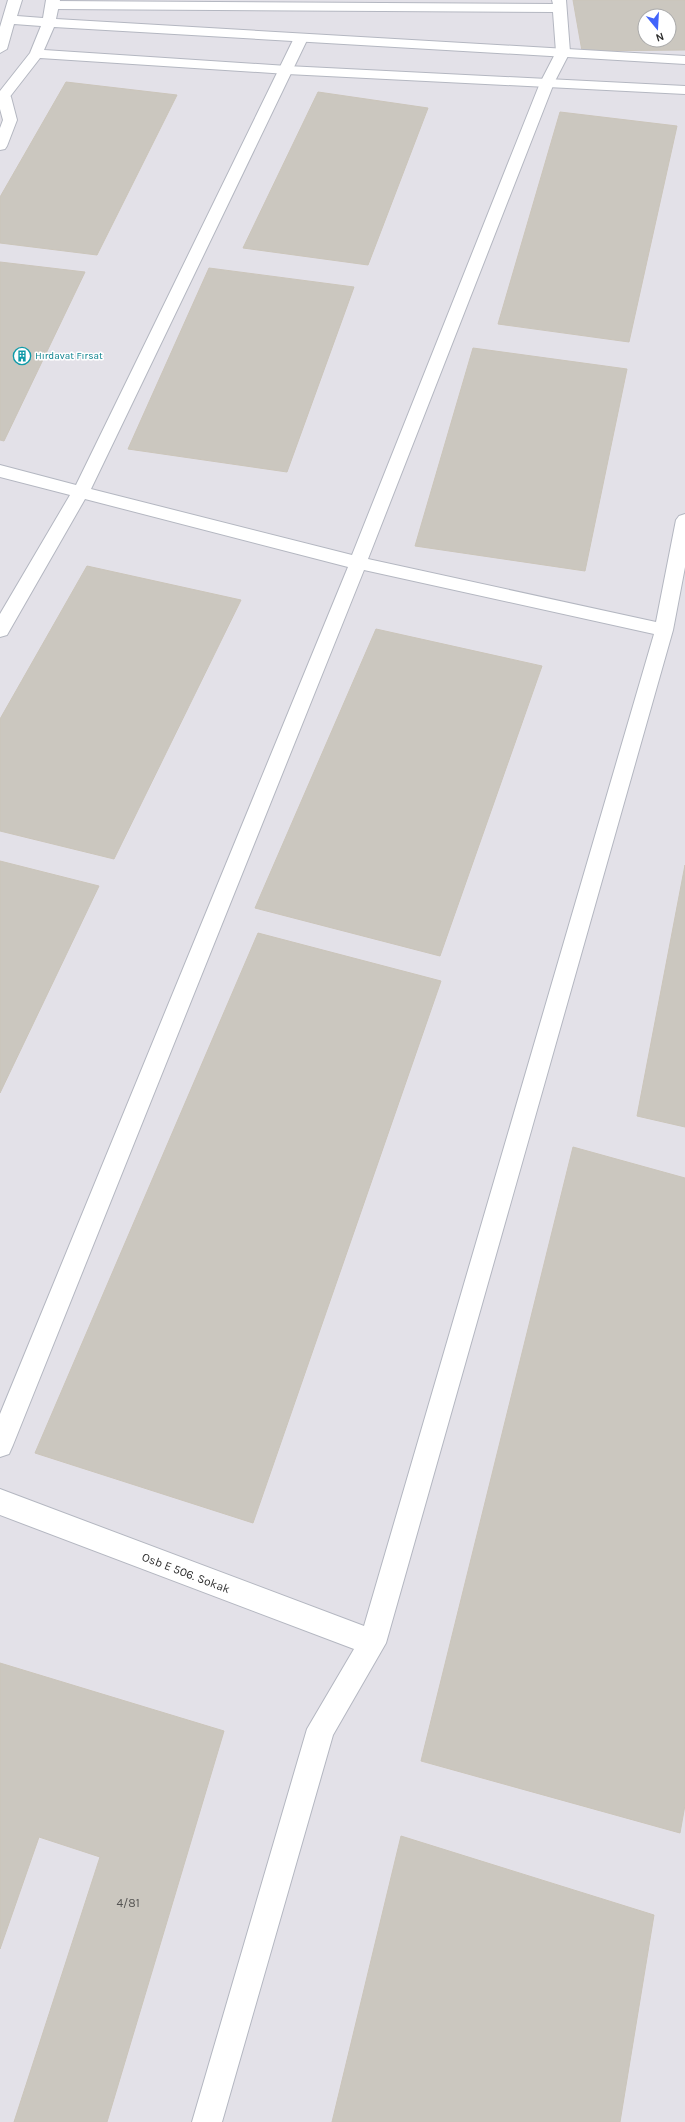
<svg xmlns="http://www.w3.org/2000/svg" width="685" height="2122" viewBox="0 0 685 2122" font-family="Karla,sans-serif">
<rect width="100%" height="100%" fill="#efe9e1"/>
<path fill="#e3e1e8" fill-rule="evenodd" d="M0 0H685V2122H0ZM645 16H669V40H645Z"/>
<g fill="#cbc7bf" stroke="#cbc5ba" fill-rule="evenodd">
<path d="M573 0H685V50L582 51ZM645 16H669V40H645Z"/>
<polygon points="66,82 177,95 97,255 0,243 0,197"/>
<polygon points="318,92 428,108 368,265 243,248"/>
<polygon points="560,112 677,126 629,342 498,324"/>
<polygon points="0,262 85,272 4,441 0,440"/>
<polygon points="209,268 354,287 287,472 128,449"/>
<polygon points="473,348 627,369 585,571 415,546"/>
<polygon points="87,566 241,600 114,859 0,831 0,719"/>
<polygon points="376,629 542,666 440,956 255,908"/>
<polygon points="0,861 99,886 0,1093"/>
<polygon points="685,865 685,1127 637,1116"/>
<polygon points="258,933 441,981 253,1523 35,1453"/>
<polygon points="573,1147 685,1178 685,1805 680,1833 421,1761"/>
<polygon points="0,1663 224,1731 107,2122 14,2122 100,1857 39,1837 0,1949"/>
<polygon points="401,1836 654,1915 620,2122 332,2122"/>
</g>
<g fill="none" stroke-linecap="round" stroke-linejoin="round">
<defs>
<g id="minor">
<polygon points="552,0 566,0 570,52 554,83 368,559 656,622 676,520 679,516 685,514 685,567 673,630 386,1643 333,1735 222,2122 192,2122 307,1729 354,1649 0,1515 0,1489 364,1626 654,634 364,570 13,1445 9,1454 0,1457 0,1414 348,567 85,499 7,635 0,637 0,614 70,495 0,477 0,465 76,485 294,38 301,34 306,35 308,38 91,489 352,555 540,83 556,52 553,12 53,9 46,5 53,1 553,4"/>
<polygon points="0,92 9,94 11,97 17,120 7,146 5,149 0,150 0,128 3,120 0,109"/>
</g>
<polygon id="tertiary" points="8,0 22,0 17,16 43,18 46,0 60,0 56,19 685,56 685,64 54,27 44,50 287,66 685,86 685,94 287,74 40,58 5,103 0,104 0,91 30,53 41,26 14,24 7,49 0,53 0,27"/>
</defs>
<use href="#minor" stroke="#b4b7c1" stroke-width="2"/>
<use href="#tertiary" stroke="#b4b7c1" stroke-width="2"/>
<use href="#minor" fill="#fff" fill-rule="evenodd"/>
<use href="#tertiary" fill="#fff" fill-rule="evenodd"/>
</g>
<defs>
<symbol id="building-ring" viewBox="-11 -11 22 22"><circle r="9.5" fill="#fff" stroke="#0f9aa8" stroke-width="1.5"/><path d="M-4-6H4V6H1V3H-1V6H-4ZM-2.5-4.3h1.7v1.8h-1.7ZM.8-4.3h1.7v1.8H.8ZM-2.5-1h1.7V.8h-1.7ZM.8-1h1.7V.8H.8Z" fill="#0f9aa8"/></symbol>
</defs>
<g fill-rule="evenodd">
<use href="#building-ring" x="12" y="346" width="20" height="20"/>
</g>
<g text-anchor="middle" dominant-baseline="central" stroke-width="3" stroke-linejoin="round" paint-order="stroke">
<g font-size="10" fill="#0d838f" stroke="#fff" text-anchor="start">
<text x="35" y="356">Hırdavat Fırsat</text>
</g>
<g font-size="12" fill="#2e2e2e" stroke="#fff">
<text transform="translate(186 1573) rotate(21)">Osb E 506. Sokak</text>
</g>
<g font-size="12" fill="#555452">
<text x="128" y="1903">4/81</text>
</g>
</g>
<g transform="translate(657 28) rotate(162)"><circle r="19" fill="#ffffff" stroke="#ababab"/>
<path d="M0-3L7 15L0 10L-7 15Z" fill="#4264fb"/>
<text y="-6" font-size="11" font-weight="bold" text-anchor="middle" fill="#2e2e2e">N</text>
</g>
</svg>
